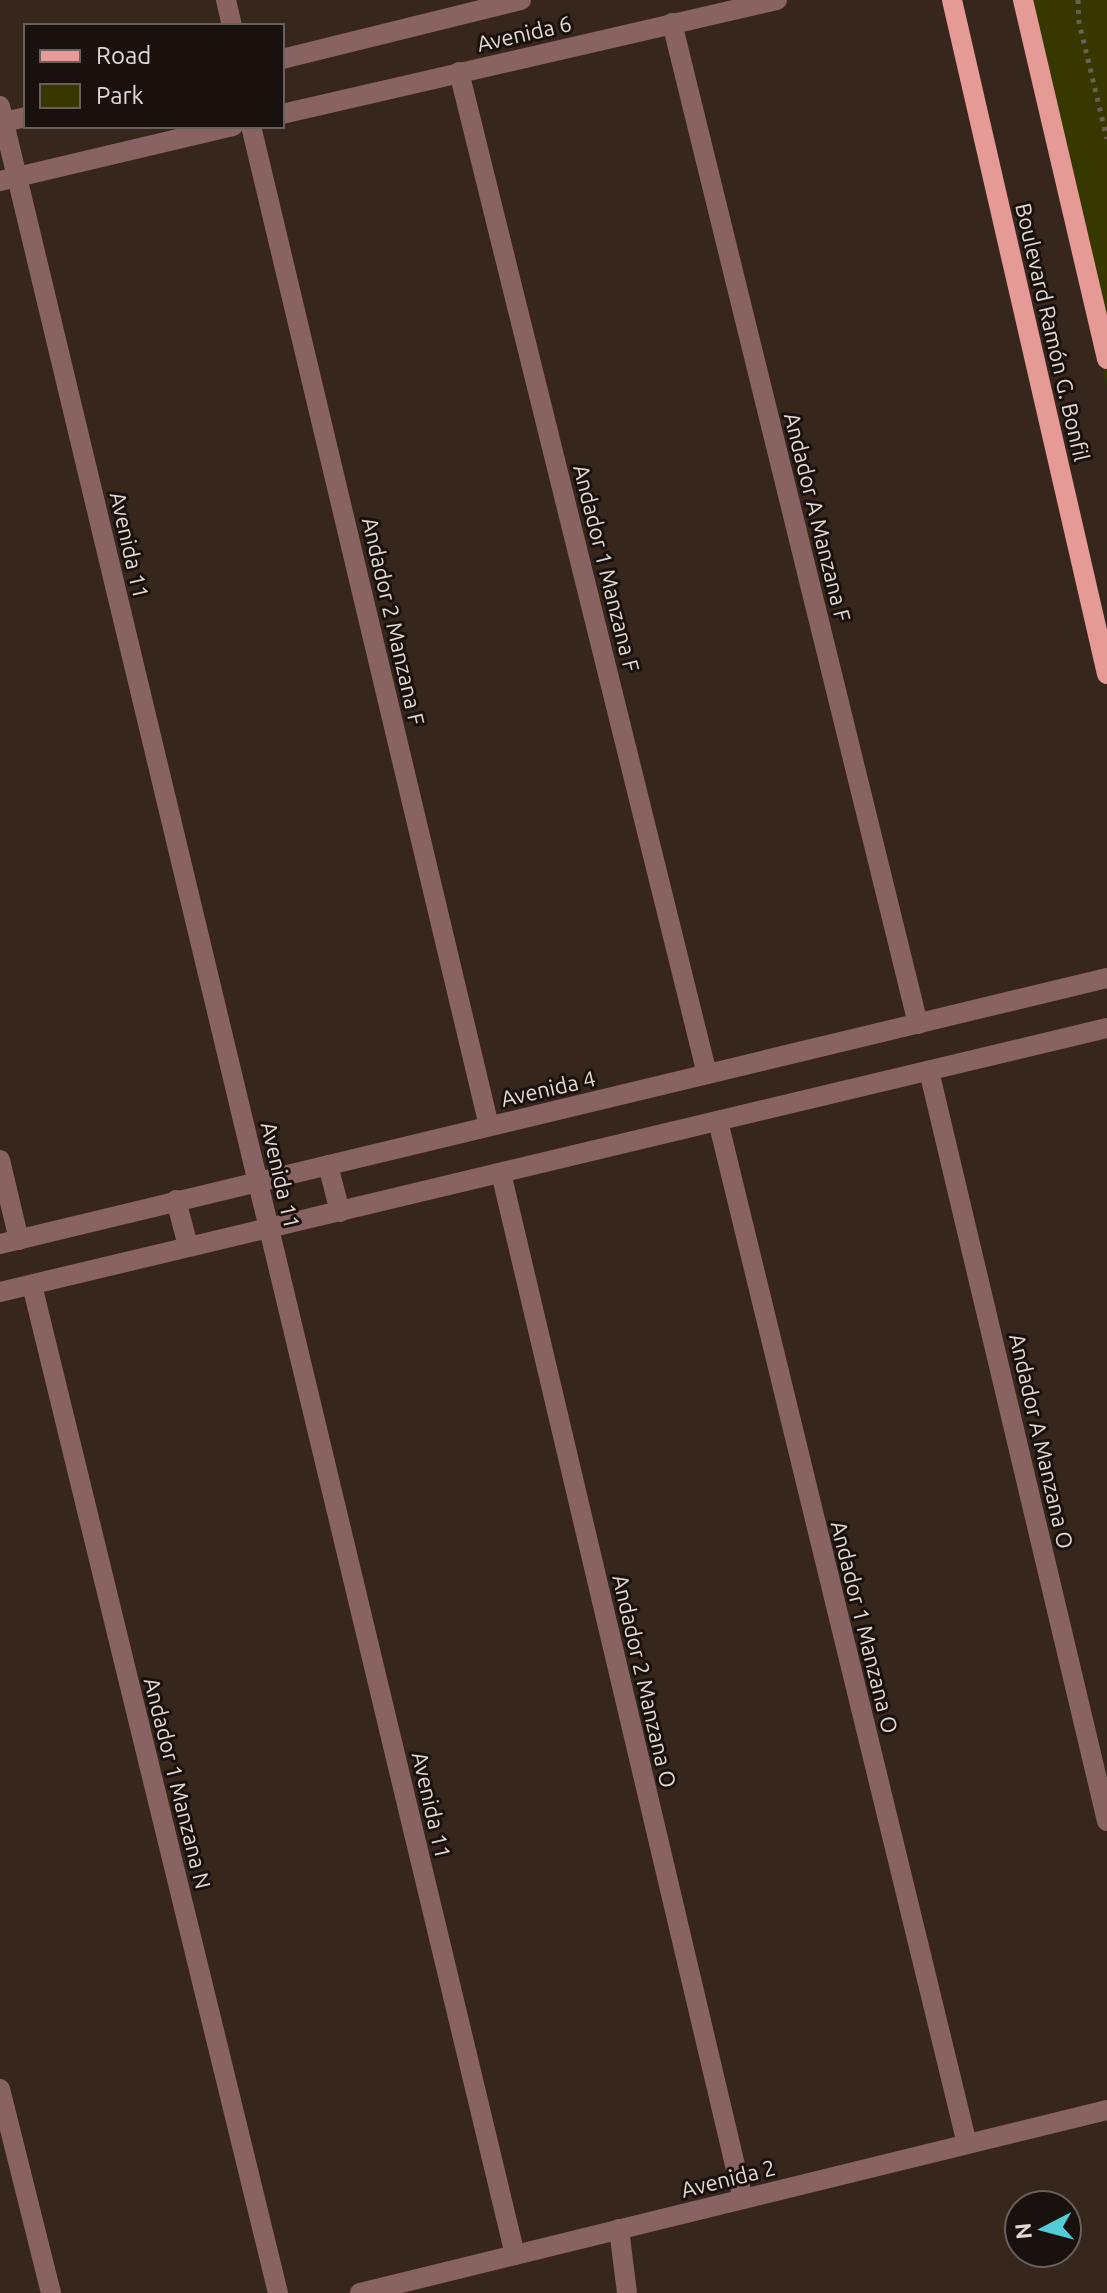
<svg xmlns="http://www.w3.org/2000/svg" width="1107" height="2293" viewBox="0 0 1107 2293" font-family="Ubuntu,sans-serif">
<rect width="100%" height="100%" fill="#37261c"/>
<polygon fill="#363800" points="1015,0 1107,0 1107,386"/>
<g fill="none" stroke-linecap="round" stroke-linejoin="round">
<polyline stroke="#6d5d54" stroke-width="5" stroke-dasharray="4 6" stroke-linecap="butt" points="1078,0 1079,22 1107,139"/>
<g stroke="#886361" stroke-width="20">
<polyline points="226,0 232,26"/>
<polyline points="672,23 918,1024"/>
<polyline points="282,59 521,0"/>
<polyline points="459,72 707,1074"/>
<polyline points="0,106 515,2255"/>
<polyline points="282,114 777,0"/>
<polyline points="0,123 26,117"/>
<polyline points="251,126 489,1126"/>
<polyline points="0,181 233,126"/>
<polyline points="929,1071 1107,1821"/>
<polyline points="718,1121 967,2144"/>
<polyline points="0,1160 19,1240"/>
<polyline points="328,1165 340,1212"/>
<polyline points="501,1173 743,2199"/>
<polyline points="176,1200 188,1246"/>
<polyline points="0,1244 1107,978"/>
<polyline points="32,1285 278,2293"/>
<polyline points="0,1292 1107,1028"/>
<polyline points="0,2089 51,2293"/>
<polyline points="619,2229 627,2293"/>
<polyline points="360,2293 1107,2110"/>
</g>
<g stroke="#e59a96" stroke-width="20">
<polyline points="952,0 1107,674"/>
<polyline points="1023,0 1107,359"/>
</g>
</g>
<g text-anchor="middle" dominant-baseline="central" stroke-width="6" stroke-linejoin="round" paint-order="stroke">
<g font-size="22" fill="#e3d7d1" stroke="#19110d">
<text transform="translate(524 33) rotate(-13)">Avenida 6</text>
<text transform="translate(1053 332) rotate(77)">Boulevard Ramón G. Bonfil</text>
<text transform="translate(818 517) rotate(76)">Andador A Manzana F</text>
<text transform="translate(130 545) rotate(77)">Avenida 11</text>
<text transform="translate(607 568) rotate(76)">Andador 1 Manzana F</text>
<text transform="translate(394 621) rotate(77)">Andador 2 Manzana F</text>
<text transform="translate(548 1088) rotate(-13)">Avenida 4</text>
<text transform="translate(281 1175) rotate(77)">Avenida 11</text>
<text transform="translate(1042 1441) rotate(77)">Andador A Manzana O</text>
<text transform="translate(865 1627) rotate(76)">Andador 1 Manzana O</text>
<text transform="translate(645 1681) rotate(77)">Andador 2 Manzana O</text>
<text transform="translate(178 1783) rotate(76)">Andador 1 Manzana N</text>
<text transform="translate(432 1805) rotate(77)">Avenida 11</text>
<text transform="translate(728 2178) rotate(-14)">Avenida 2</text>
</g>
</g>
<rect x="24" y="24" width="260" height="104" fill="#19110d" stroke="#6a605b" stroke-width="2"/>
<rect x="40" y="50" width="40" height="12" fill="#e59a96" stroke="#6a605b" stroke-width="2"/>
<text x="96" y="64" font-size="24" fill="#e3d7d1">Road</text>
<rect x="40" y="84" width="40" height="24" fill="#363800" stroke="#6a605b" stroke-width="2"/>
<text x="96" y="104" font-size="24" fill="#e3d7d1">Park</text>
<g transform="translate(1043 2229) rotate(264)"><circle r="38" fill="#19110d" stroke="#6a605b" stroke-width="2"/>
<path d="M0-6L14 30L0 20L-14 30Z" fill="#52ccd6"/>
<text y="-12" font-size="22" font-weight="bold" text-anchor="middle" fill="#e3d7d1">N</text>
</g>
</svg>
